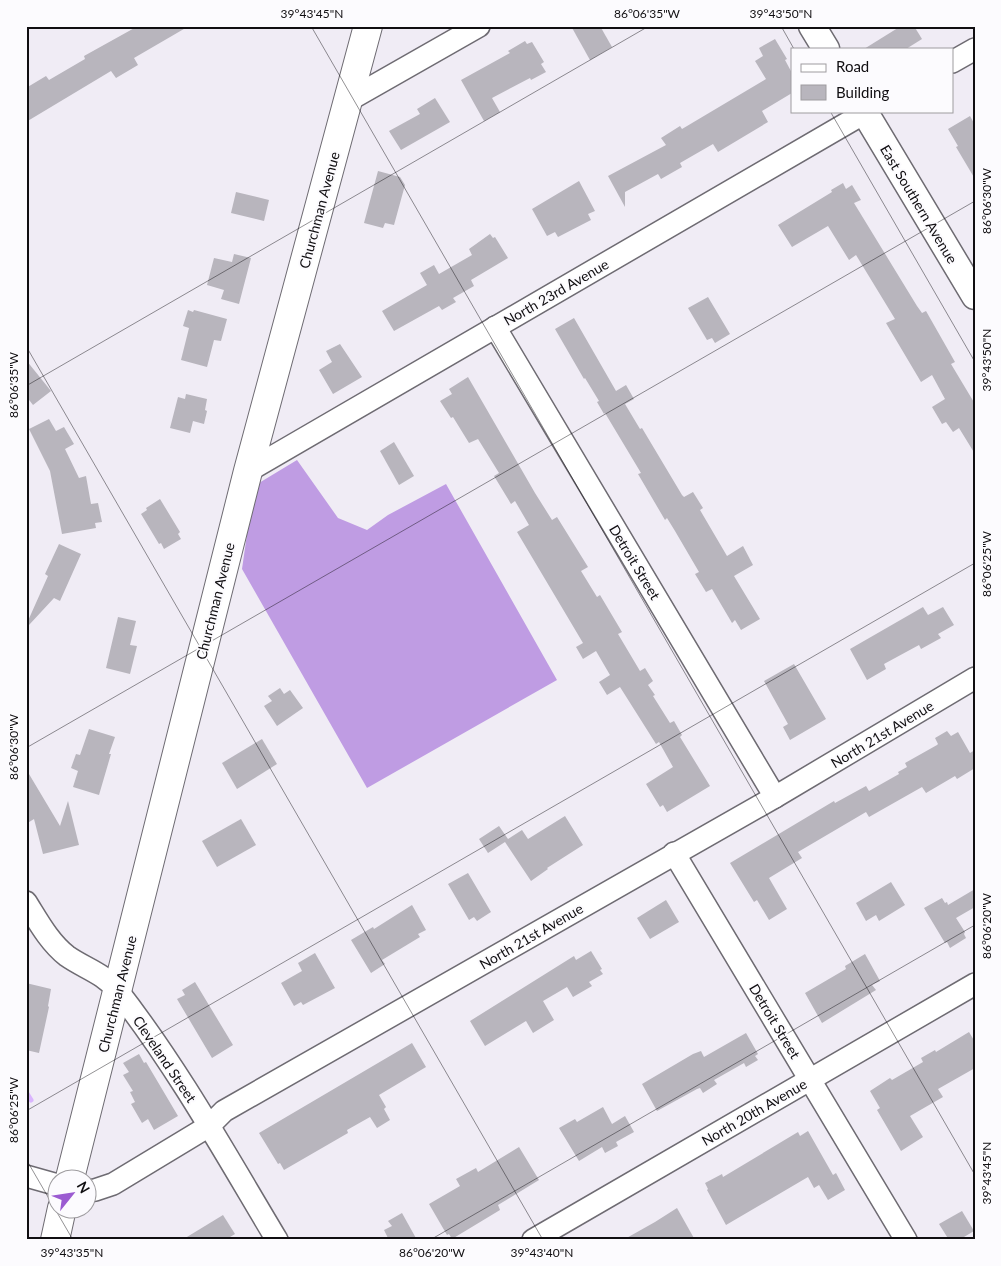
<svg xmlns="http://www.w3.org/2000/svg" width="1001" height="1266" viewBox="0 0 1001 1266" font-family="Lato,sans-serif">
<rect width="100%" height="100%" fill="#f0ecf5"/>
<polygon fill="#bf9ce3" points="297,460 338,518 367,530 388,515 446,484 557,680 367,788 242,569 254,486"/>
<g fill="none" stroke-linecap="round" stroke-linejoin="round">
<polyline stroke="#dab5fe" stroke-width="5" points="26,1092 31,1100"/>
</g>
<g fill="#b8b5bd">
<polygon points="138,26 189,26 134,58 138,65 116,78 111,71 26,122 26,88 46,76 49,80 85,59 84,56"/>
<polygon points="571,26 600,26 612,47 590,60"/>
<polygon points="901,26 914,26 922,39 906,49 864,49"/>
<polygon points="775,39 787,59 785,60 792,73 792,93 762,111 768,122 718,152 713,144 680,163 682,167 661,179 658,174 625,192 625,207 608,176 666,145 661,138 680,126 682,129 766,79 755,61 763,56 759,48"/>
<polygon points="525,41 527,44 532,42 544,62 541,64 546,72 531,80 530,78 492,98 500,112 484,121 461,80 510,53 508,51"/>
<polygon points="435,98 450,122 401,150 389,131 420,114 417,109"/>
<polygon points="970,116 975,125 975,179 956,147 958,146 948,129"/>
<polygon points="378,171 400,177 405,185 394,225 385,223 383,228 364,223"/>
<polygon points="579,181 595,211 588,214 591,220 558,237 555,232 547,236 532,209"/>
<polygon points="843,183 846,189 852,185 861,200 854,203 917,306 922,313 926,311 955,362 951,364 975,404 975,454 959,428 953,432 946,422 942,424 932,407 945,399 932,375 921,382 886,323 895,319 856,255 849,260 828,226 792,247 778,225 832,192 831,190"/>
<polygon points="236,192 269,200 264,221 231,213"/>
<polygon points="490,234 493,238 495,237 508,258 471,280 474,286 453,298 456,302 442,310 439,306 394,331 382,311 427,285 420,273 434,265 439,274 472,255 469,249"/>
<polygon points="234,254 251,258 239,304 221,299 224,290 207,285 214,258 232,262"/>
<polygon points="708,297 730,334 715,343 712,338 707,340 688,308"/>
<polygon points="188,310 193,312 194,310 227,319 221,341 214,340 207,367 181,360 189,328 183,326"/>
<polygon points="574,318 616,391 626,385 634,399 625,404 640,429 642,428 682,495 684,497 693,492 703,508 700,510 727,556 743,546 753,565 734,576 760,619 741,630 735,620 732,623 712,589 706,592 695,574 699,572 675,531 667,518 665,520 638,474 641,473 605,413 604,414 597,402 599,401 585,378 584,379 555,329"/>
<polygon points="340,344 362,377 333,394 319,370 332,362 326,351"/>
<polygon points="26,360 51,391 33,405 26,396"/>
<polygon points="468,377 535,493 552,520 557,517 588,567 581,571 597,597 600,595 622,632 618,634 640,671 645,668 653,681 648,685 655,695 653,696 670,723 674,721 682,735 680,737 710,786 667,812 663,805 660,807 646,784 673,767 659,742 656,744 620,687 607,695 599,682 610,675 596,651 583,659 576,647 583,643 517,532 529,525 515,501 511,504 494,476 499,473 478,439 469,443 453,417 451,418 440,401 452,394 449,389"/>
<polygon points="186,394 207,399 205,410 207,411 204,424 193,421 190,433 170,428 178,397 185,399"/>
<polygon points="49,419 56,431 64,427 74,444 65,449 79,478 86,476 91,504 98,503 102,522 95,523 96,528 62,534 50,471 29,429"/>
<polygon points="394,442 414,476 399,485 380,451"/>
<polygon points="160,499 180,532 178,534 181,539 164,549 161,543 159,544 141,514 147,510 146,508"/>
<polygon points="59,544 81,554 60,601 54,598 29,625 27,623 48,576 45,574"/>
<polygon points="923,607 928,615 943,607 954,625 938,634 941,638 921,649 919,645 884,664 886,669 867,680 850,649"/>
<polygon points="118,617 136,621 130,645 137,646 130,674 106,668"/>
<polygon points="794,664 826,719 790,740 783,727 788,724 764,681"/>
<polygon points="280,688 284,694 290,690 303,708 277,726 264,706 272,701 268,696"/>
<polygon points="89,729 115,737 109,754 111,754 99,795 73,787 78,771 71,768 76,754 80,755"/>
<polygon points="947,731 951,736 958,732 970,753 975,750 975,768 957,779 955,776 926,793 922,787 869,817 866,812 798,852 802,858 769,878 787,909 769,920 757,900 754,902 730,863 834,801 835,803 866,786 869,791 899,774 898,772 907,767 905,763 937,745 938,744 935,738"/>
<polygon points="262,739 277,764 237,789 222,763"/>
<polygon points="26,769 60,826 68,801 79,845 43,854 34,819 26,824"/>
<polygon points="565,816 583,845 547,868 548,869 531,881 505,842 488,853 479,839 499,826 508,839 522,830 528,839"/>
<polygon points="241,819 256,845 217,867 202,841"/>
<polygon points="468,873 491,912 477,921 474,917 469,920 448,884"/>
<polygon points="891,882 905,905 879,921 876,915 866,921 856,903"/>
<polygon points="975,889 975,907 956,918 965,932 964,934 966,938 950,948 947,942 945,943 924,908 942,898 945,903 947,902 948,905"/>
<polygon points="666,900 679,922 650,939 637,918"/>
<polygon points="412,905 426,930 418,934 420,937 382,960 385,964 371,973 351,940 373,927 374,929"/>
<polygon points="591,951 602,969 600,970 603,974 589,982 592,986 573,997 567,987 543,1001 554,1020 533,1033 526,1021 485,1046 470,1021 574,956 576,960"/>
<polygon points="315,953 335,988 303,1005 301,1002 294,1006 281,983 302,971 298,963"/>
<polygon points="865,954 880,981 872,985 876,990 822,1023 805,993 846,969 845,966"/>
<polygon points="195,982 233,1045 212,1058 177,999 185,995 182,990"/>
<polygon points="26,983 51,989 48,1006 49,1007 39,1053 26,1050"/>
<polygon points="969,1032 975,1042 975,1068 938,1089 943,1097 910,1116 923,1137 901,1151 877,1110 880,1108 870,1091 890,1078 892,1080 923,1062 921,1058 935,1050 936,1052"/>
<polygon points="746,1033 758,1054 755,1056 758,1060 746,1067 744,1063 714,1080 717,1084 703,1093 700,1088 697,1089 657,1111 642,1084 693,1054 701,1051 704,1057"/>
<polygon points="412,1043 426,1067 379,1095 386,1107 384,1109 390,1120 377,1128 370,1117 347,1130 348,1133 284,1170 280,1163 278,1164 259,1133"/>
<polygon points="139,1054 144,1063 146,1062 178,1116 154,1130 148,1119 142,1123 131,1104 135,1102 130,1092 133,1091 123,1075 129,1072 123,1063"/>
<polygon points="603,1107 612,1124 625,1116 634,1132 616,1142 618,1146 605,1153 602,1147 579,1161 559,1128 575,1119 577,1122"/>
<polygon points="808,1131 833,1175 836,1173 845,1190 828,1200 819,1185 814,1188 808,1177 726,1225 707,1190 708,1189 705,1183 722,1174 723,1177 798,1132 800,1136"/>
<polygon points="519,1147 539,1180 498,1205 500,1210 452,1239 449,1234 447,1235 429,1204 460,1186 456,1179 476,1168 478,1172"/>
<polygon points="677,1208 695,1240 623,1240 655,1222"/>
<polygon points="962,1211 974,1231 959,1240 949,1240 939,1224"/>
<polygon points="402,1213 417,1240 389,1240 384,1230 392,1226 388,1221"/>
<polygon points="223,1215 235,1234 225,1240 182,1240"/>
</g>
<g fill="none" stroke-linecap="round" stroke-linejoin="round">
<defs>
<g id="minor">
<polyline points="952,62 975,49"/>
<polyline points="349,100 479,26"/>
<polyline points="495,327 775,797"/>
<polyline points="248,471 868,111"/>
<polyline points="674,853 906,1240"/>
<path d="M26 902C38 921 49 942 67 956 84 968 103 973 117 990 178 1068 226 1155 277 1240"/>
<polyline points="26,1176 58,1185"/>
<polyline points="88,1191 95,1190 113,1184 209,1126 224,1111 775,797 975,678"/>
<polyline points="533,1240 975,984"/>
</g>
<g id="tertiary">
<polyline points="812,26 826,49"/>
<polyline points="864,111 975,296"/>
</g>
<g id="secondary">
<polyline points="70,1178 248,471 368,26"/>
<polyline points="55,1240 62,1208"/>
</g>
</defs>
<use href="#minor" stroke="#6e6b72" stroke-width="24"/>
<use href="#tertiary" stroke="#6e6b72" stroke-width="29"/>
<use href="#secondary" stroke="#6e6b72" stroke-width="30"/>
<use href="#minor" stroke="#fff" stroke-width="21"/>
<use href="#tertiary" stroke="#fff" stroke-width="26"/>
<use href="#secondary" stroke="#fff" stroke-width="28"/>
</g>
<path fill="none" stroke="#100e11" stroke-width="1" stroke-opacity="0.45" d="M311 26 975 1175M781 26 794 49M830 111 975 362M26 346 543 1240M26 386 649 26M26 748 975 201M26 1111 975 563M26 1159 73 1240M430 1240 975 925"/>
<g text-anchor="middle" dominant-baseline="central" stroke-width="4" stroke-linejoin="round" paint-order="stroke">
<g font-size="14" fill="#100e11" stroke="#fcfbfe">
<text transform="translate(919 204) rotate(59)">East Southern Avenue</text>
<text transform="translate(319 210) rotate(-75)">Churchman Avenue</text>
<text transform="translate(556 292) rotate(-30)">North 23rd Avenue</text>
<text transform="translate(635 562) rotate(59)">Detroit Street</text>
<text transform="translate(215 601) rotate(-76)">Churchman Avenue</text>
<text transform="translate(882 734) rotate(-31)">North 21st Avenue</text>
<text transform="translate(531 936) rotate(-30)">North 21st Avenue</text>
<text transform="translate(117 994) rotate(-76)">Churchman Avenue</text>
<text transform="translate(775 1021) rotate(59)">Detroit Street</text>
<text transform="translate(165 1059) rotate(56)">Cleveland Street</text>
<text transform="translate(754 1112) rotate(-30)">North 20th Avenue</text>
</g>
</g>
<rect width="1001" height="1266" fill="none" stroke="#fcfbfe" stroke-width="55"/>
<rect x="791" y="48" width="162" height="65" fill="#fcfbfe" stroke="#9e9c9f"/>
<rect x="801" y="64" width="25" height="8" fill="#ffffff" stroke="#9e9c9f"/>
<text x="836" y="72" font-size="15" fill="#100e11">Road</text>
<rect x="801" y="85" width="25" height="15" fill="#b8b5bd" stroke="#9e9c9f"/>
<text x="836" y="98" font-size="15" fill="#100e11">Building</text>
<g transform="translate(72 1194) rotate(60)"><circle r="24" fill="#fcfbfe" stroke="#9e9c9f"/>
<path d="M0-4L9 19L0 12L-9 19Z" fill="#9b5bd1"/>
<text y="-8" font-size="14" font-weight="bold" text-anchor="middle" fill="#100e11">N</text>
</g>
<rect x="28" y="28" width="946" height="1210" fill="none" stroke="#100e11" stroke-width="2"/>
<g font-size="12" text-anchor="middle" fill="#100e11">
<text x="312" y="18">39°43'45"N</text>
<text x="647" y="18">86°06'35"W</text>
<text x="781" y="18">39°43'50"N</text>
<text transform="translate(987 201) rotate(-90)" y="4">86°06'30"W</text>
<text transform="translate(987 360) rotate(-90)" y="4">39°43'50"N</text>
<text transform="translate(14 385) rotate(-90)" y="4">86°06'35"W</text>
<text transform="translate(987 564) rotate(-90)" y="4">86°06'25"W</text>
<text transform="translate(14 747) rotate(-90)" y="4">86°06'30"W</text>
<text transform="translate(987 926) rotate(-90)" y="4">86°06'20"W</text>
<text transform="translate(14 1110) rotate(-90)" y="4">86°06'25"W</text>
<text transform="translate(987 1173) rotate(-90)" y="4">39°43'45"N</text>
<text x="72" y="1257">39°43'35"N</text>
<text x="432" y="1257">86°06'20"W</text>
<text x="542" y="1257">39°43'40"N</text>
</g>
</svg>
